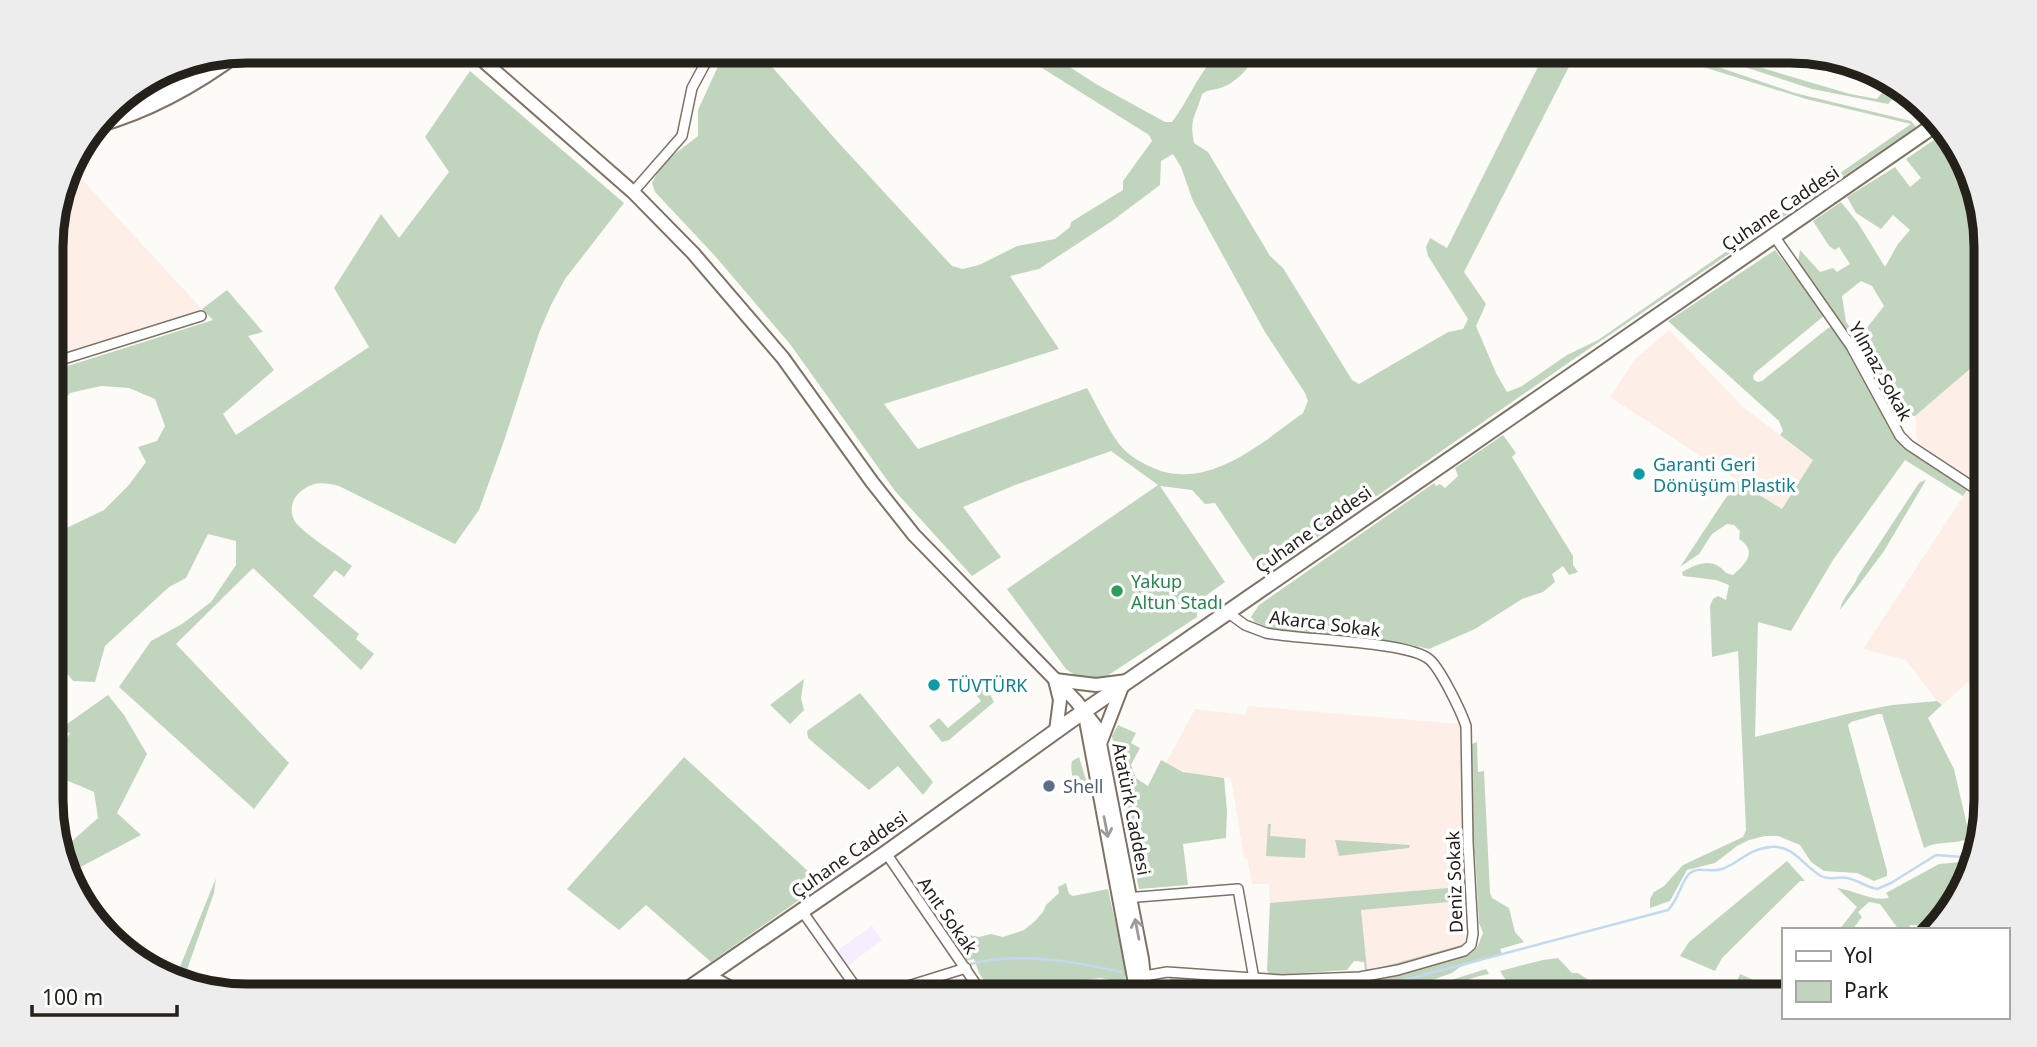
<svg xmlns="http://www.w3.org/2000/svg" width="2037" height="1047" viewBox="0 0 2037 1047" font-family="'Noto Sans',sans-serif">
<rect width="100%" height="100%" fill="#fdfbf8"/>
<polygon fill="#f6edfe" points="872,926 882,940 846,967 835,952"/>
<g fill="#fdeee8">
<polygon points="70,166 89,187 202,309 51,356 51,234"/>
<polygon points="1669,330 1743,407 1813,460 1782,509 1610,397 1635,359"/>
<polygon points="1985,356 1985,488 1917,442 1915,416"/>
<polygon points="1968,489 1985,501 1986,666 1942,705 1937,701 1906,660 1863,649"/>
<polygon points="1248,706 1460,724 1465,945 1376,972 1365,970 1365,962 1270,911 1269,884 1252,884 1247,858 1244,859 1231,778 1191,774 1166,763 1195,709 1246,715"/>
</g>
<g fill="#c1d5be" fill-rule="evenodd">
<path d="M725 51H758L837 141 952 266 963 269 979 265 1017 246 1055 239 1070 227 1071 222 1123 190V181L1152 141 1149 135 1015 51H1045L1096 84 1165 122H1172C1186 104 1194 83 1208 65L1190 51 1209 65 1239 51H1257C1253 66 1233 86 1217 89 1210 90 1208 90 1202 94 1196 116 1189 118 1194 143L1208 152 1270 256 1283 268 1352 380 1359 384 1448 332 1463 329 1468 319 1428 256 1426 247 1430 238 1447 248 1546 51H1577L1464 272 1486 304 1476 326 1496 373 1507 392 1522 386 1567 355 1598 340 1911 124 1806 99 1652 51H1671L1795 93 1911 121 1916 127 1574 359 1263 575 1215 503 1205 504 1192 490 1160 486 1225 582 1197 602V617L1107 676C1092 683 1078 678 1066 669L1007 589 1158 485 1111 451 1015 485 963 507 1001 557 972 576 895 491 790 344 715 256 655 192 652 183 663 163 698 136V110ZM1173 154 1181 167 1193 201 1265 332 1305 393 1308 401 1303 413C1260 444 1205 494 1149 466 1138 461 1127 454 1119 444 1107 427 1097 406 1087 388L918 449 884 404 1059 349 1010 276 1039 269 1112 221 1160 185 1161 161Z"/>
<polygon points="1695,51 1705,51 1850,94 1877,99 1890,82 1900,91 1888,104 1812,89"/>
<path d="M470 71 624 203 565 279 551 305 539 333 505 438 479 510 455 544 339 486C323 482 312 481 299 493 291 500 289 514 296 523 306 535 338 555 352 566L344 577 335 570 313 596 359 634 356 639 374 654 361 670 253 568 176 644 289 763 254 809 119 687 151 641 182 624 211 602 236 565V541L208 534 186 578 169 587 105 646 95 682 73 681 55 658 52 674V535L104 510 128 486 146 462 138 447 157 441 165 426 155 399 129 388 101 386 70 393 52 416V371L213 320 202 309 227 290 263 332 248 336 274 370 223 414 236 435 369 347 334 288 381 214 399 238 449 172 425 137Z"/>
<path d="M1947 131 1985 222V356L1915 416 1896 418 1860 353 1798 263 1800 250 1820 272 1833 268 1837 272 1850 264 1839 247 1835 250 1829 246 1813 221 1841 202 1858 223 1885 267 1898 244 1910 230 1893 215 1881 229 1856 213 1847 197 1895 167 1910 187 1921 178 1906 159ZM1861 281 1872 286 1884 306 1866 329 1861 342 1846 322 1842 296Z"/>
<path d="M1775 250 1825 315 1756 372 1753 376 1754 380 1758 382 1762 381 1828 328 1834 326 1847 345 1895 436 1902 445 1968 489 1963 496 1905 460 1833 560 1791 631 1758 622 1755 737 1851 713 1892 705 1937 701 1942 705 1928 718 1954 769 1970 838C1955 845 1939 840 1924 848L1882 714H1878L1851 722 1848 725 1887 871V876L1874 881 1857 873 1824 871 1811 862 1800 845 1778 836H1765L1749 840 1737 846 1715 863 1687 870 1670 901 1650 908V899L1654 892 1664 886 1683 865 1743 837 1746 830 1738 651 1712 657 1710 606 1713 599 1718 596 1726 600 1729 585 1716 580 1683 576 1682 572C1698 563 1713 557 1726 573L1733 575C1746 563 1758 552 1739 539L1740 531 1734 525 1727 524 1712 534 1699 554 1680 567 1737 481 1782 509 1813 460 1780 435 1783 431 1779 421 1668 321Z"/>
<polygon points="1503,435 1516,453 1512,457 1573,556 1573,565 1578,572 1569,575 1563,566 1552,574 1555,582 1543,592 1522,599 1475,629 1429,649 1407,644 1279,632 1255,622 1251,617 1259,605 1434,483 1436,486 1440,484 1445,488 1458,476 1455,468"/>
<path d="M1926 480 1884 551 1840 610C1842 597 1854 588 1858 576L1917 486 1920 482Z"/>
<polygon points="804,679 801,698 804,710 790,724 770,705"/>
<polygon points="982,685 986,686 994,702 949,740 942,742 929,726 939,718 948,728 981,701 975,694"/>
<polygon points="860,693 933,782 923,795 898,766 869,790 808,738 807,731"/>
<polygon points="108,695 124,715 147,754 117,813 141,835 71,872 62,850 98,818 94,792 52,774 52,749 64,743 70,733 59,730 52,736 52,697 59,712 60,729"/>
<path d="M1118 725 1136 733 1131 743 1140 748 1131 765 1136 778 1148 786 1161 760 1183 772 1224 778 1227 811 1226 838 1183 844 1188 885 1139 889C1128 838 1122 787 1112 736Z"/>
<polygon points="1477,742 1478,772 1484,771 1490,893 1492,898 1509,908 1515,932 1524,942 1500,949 1502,954 1460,967 1452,973 1435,979 1390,989 1269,991 1170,980 1170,978 1176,978 1272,987 1370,980 1470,953 1477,948 1483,933 1479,923 1475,855 1471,841 1471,748 1472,744"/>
<polygon points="684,757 822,884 711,962 646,905 619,930 567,889"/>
<path d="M1079 757 1090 793 1084 795C1075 788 1069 772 1072 761Z"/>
<polygon points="1268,824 1271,824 1270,836 1306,839 1305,858 1266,856"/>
<polygon points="1335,840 1410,845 1409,848 1339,856"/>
<polygon points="1787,861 1805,881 1800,881 1722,958 1715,971 1680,956 1689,942"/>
<path d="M1972 861 1966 886 1931 926 1909 925 1912 930H1899L1880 904 1869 902 1858 912 1862 917 1852 930H1839L1857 907 1837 888C1855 890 1872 902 1889 898L1886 893 1939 864Z"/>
<polygon points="216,878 214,893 183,981 175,979"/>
<polygon points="1066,883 1069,894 1073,896 1108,889 1126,970 1125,983 1101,978 1077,981 1075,990 1067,994 994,996 979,973 974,959 963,961 952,937 951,928 959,923 968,935 979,937 991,934 1003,937 1024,930 1035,921 1043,912 1046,905 1059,893 1058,887"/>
<polygon points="1448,888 1450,899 1449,902 1361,910 1367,969 1375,969 1465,944 1457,949 1376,972 1365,970 1364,962 1354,961 1347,970 1277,975 1269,974 1267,970 1270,903"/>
<polygon points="1558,958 1572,973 1578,973 1613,996 1516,996 1500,971 1543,960"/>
<path d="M1486 969 1489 974C1474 977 1460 980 1456 996H1382L1429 987Z"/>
<polygon points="1740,974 1783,993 1783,996 1769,996 1737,981"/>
</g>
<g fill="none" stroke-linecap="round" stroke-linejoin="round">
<g stroke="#c1daf2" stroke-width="2.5">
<path d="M971 964C1019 952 1073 961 1121 972"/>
<path d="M1166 981 1193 986 1287 993 1378 987 1668 910C1679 899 1682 879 1690 873 1700 866 1711 873 1722 869 1740 863 1747 849 1771 847 1794 845 1803 866 1821 876 1830 881 1837 876 1847 878 1858 880 1866 887 1877 889L1891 883 1936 855 1963 857 1974 853"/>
<polyline points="866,994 896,985"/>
</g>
<defs>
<g id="minor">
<polyline points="633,192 682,136 692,88 712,51"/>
<polyline points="1774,236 1851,346 1900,436 1909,445 1985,495"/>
<polyline points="51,363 201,316"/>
<polyline points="886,853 984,996"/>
<polyline points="1125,898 1238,889 1254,979"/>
<polyline points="802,911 862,996"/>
<path d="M1139 977 1167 972 1282 980 1360 977 1398 970 1464 951 1471 945 1473 934 1468 843 1466 726C1461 711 1441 670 1430 660 1410 641 1300 640 1266 633L1245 625 1227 612"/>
<polyline points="830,996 856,988"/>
<polyline points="876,996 966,968"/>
</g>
<polyline id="tertiary" points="709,975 747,996"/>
<g id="secondary">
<polyline points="472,51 633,192 693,253 783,358 872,482 914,535 1076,701 1097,728 1142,959 1146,996"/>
<polyline points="107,113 170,88 220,56"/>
<path d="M97 126C151 111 197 85 241 52"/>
<polyline points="1085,715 1134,978 1134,996"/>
<polyline points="1056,731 1060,700 1055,680 1096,685 1127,681"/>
<polyline points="1101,741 1123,684"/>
</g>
<polyline id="primary" points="678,996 886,853 1070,721 1939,122"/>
</defs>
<use href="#minor" stroke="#7e7265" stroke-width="12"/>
<use href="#tertiary" stroke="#7e7265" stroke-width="14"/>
<use href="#secondary" stroke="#7e7265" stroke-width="16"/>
<use href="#primary" stroke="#7e7265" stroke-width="18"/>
<use href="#minor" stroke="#fff" stroke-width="9"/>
<use href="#tertiary" stroke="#fff" stroke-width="10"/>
<use href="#secondary" stroke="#fff" stroke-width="12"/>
<use href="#primary" stroke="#fff" stroke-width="14"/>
</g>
<defs><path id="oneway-shaft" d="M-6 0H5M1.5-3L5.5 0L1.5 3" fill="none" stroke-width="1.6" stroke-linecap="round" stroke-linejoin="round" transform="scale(1.75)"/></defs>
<g stroke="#9c9b98">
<use href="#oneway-shaft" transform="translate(1106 827) rotate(79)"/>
<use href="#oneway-shaft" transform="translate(1137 929) rotate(-101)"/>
</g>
<g fill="#0f9aa8" stroke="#fff" stroke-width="2.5">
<circle cx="1639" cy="474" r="7"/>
<circle cx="934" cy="685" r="7"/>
</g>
<circle fill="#2e9e5b" stroke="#fff" stroke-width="2.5" cx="1117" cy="591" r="7"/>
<circle fill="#5c6f8a" stroke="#fff" stroke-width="2.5" cx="1049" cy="786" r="7"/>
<g text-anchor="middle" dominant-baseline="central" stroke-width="7" stroke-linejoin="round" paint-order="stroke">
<g font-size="18" fill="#24201a" stroke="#fff">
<text transform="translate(1780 208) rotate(-34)">Çuhane Caddesi</text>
<text transform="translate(1881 371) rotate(61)">Yılmaz Sokak</text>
<text transform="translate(1313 529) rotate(-35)">Çuhane Caddesi</text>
<text transform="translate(1325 623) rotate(7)">Akarca Sokak</text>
<text transform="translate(1132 809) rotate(79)">Atatürk Caddesi</text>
<text transform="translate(849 854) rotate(-35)">Çuhane Caddesi</text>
<text transform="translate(1454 882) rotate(-92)">Deniz Sokak</text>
<text transform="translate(948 915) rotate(55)">Anıt Sokak</text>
</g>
<g font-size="18" fill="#0d838f" stroke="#fff" text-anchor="start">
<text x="1653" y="464">Garanti Geri<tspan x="1653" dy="21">Dönüşüm Plastik</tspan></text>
<text x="948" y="685">TÜVTÜRK</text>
</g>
<g font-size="18" fill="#27864d" stroke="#fff" text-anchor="start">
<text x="1131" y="581">Yakup<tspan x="1131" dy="21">Altun Stadı</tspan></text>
</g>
<g font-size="18" fill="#4e5e75" stroke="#fff" text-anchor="start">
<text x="1063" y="786">Shell</text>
</g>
</g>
<path d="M0 0H2037V1047H0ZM247 63H1790A184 184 0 0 1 1974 247V800A184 184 0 0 1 1790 984H247A184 184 0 0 1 63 800V247A184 184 0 0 1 247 63Z" fill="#ededed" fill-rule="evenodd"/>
<path fill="none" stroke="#24201a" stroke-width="9" d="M247 63H1790A184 184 0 0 1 1974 247V800A184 184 0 0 1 1790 984H247A184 184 0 0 1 63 800V247A184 184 0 0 1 247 63Z"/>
<rect x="1782" y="928" width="228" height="91" fill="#ffffff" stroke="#a7a6a3" stroke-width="2"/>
<rect x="1796" y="951" width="35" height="10" fill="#ffffff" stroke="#a7a6a3" stroke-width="2"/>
<text x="1844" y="963" font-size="21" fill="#24201a">Yol</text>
<rect x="1796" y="981" width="35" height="21" fill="#c1d5be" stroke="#a7a6a3" stroke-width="2"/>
<text x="1844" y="998" font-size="21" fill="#24201a">Park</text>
<path d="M32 1005v10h145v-10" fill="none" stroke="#24201a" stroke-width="3.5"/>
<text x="42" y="1005" font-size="21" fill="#24201a" stroke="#ffffff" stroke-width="5" paint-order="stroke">100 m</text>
</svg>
